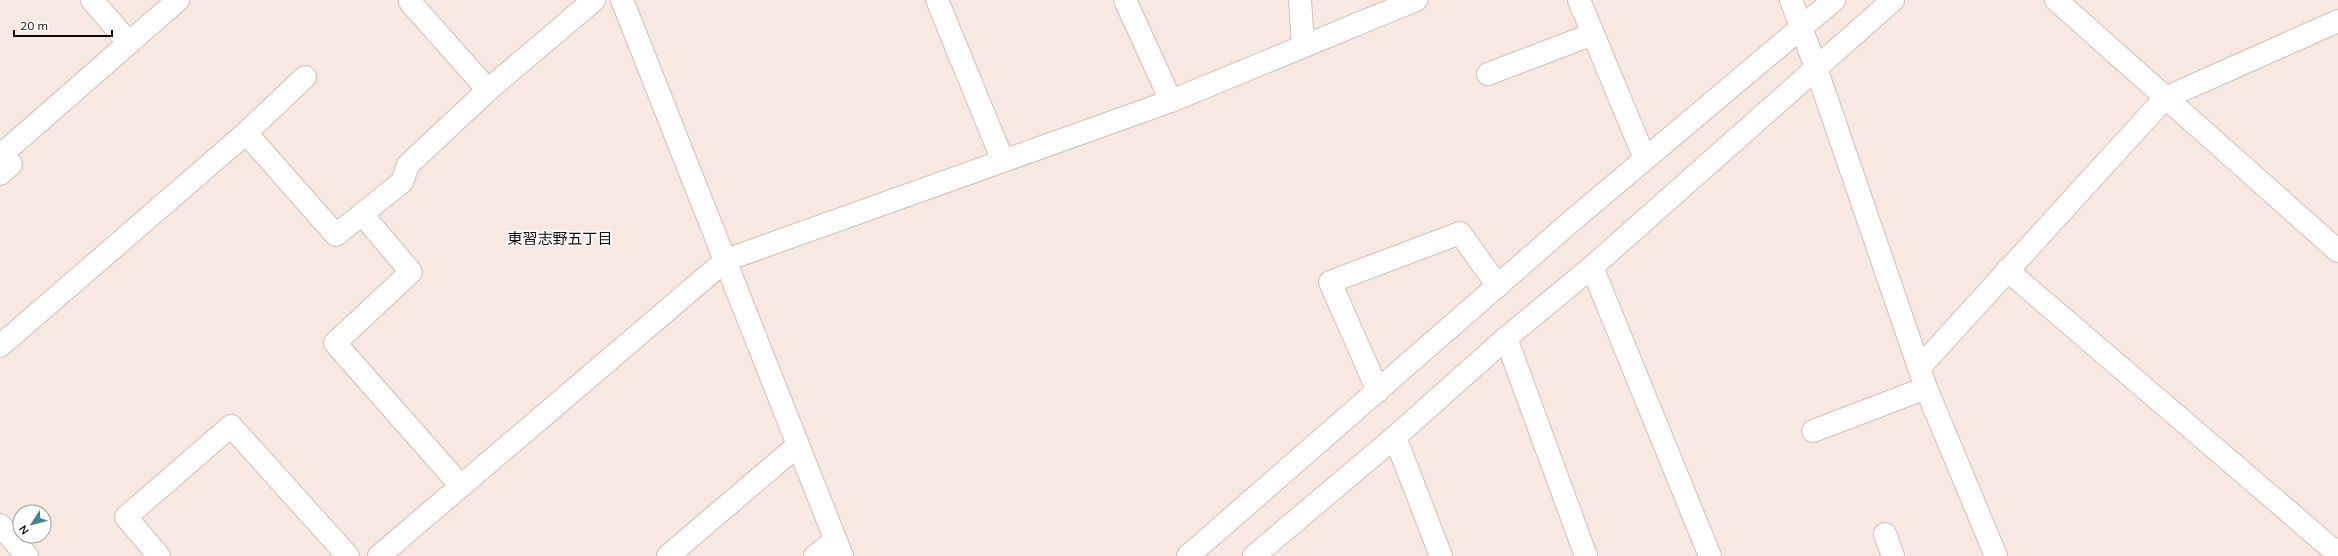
<svg xmlns="http://www.w3.org/2000/svg" width="2338" height="556" viewBox="0 0 2338 556" font-family="Mulish,'Noto Sans JP',sans-serif">
<rect width="100%" height="100%" fill="#f8e8e2"/>
<g fill="none" stroke-linecap="round" stroke-linejoin="round">
<defs>
<g id="minor">
<polyline points="92,0 129,43"/>
<polyline points="412,0 410,2 488,90"/>
<polyline points="622,0 842,556"/>
<polyline points="937,0 1003,161"/>
<polyline points="1125,0 1171,101"/>
<polyline points="1300,0 1303,46"/>
<polyline points="1579,0 1645,159"/>
<polyline points="1791,0 1816,68 1926,388 1996,556"/>
<polyline points="2056,0 2338,251"/>
<polyline points="1488,74 1593,34"/>
<polyline points="246,133 336,235 402,182 408,165 488,90 594,0"/>
<polyline points="0,151 11,164 0,174"/>
<polyline points="2,154 178,0"/>
<polyline points="362,214 411,272 335,343 461,486"/>
<polyline points="1592,267 1710,556"/>
<polyline points="2007,270 2338,554"/>
<polyline points="1506,338 1586,556"/>
<polyline points="0,346 246,133 305,77"/>
<polyline points="1920,367 2165,98 2338,21"/>
<polyline points="1378,391 1330,282 1460,233 1498,286"/>
<polyline points="1813,431 1926,388"/>
<polyline points="1395,437 1441,556"/>
<polyline points="0,525 27,556"/>
<polyline points="1885,534 1893,556"/>
<polyline points="159,556 126,517 231,426 348,556"/>
<polyline points="379,556 726,260 1171,101 1416,0"/>
<polyline points="668,556 797,446"/>
<polyline points="815,556 835,540"/>
<polyline points="1188,556 1574,219 1834,0"/>
<polyline points="1254,556 1395,437 1506,338 1592,267 1893,0"/>
</g>
</defs>
<use href="#minor" stroke="#cfc0ba" stroke-width="24"/>
<use href="#minor" stroke="#fff" stroke-width="22"/>
</g>
<g text-anchor="middle" dominant-baseline="central" stroke-width="3.5" stroke-linejoin="round" paint-order="stroke">
<g font-size="15" fill="#0f0a08" stroke="#fff">
<text x="560" y="238">東習志野五丁目</text>
</g>
</g>
<g transform="translate(32 524) rotate(234)"><circle r="19" fill="#ffffff" stroke="#9f9d9c"/>
<path d="M0-3L7 15L0 10L-7 15Z" fill="#428296"/>
<text y="-6" font-size="11" font-weight="bold" text-anchor="middle" fill="#0f0a08">N</text>
</g>
<path d="M14 30v6h98v-6" fill="none" stroke="#0f0a08" stroke-width="2"/>
<text x="20" y="30" font-size="12" fill="#0f0a08" stroke="#ffffff" stroke-width="3" paint-order="stroke">20 m</text>
</svg>
